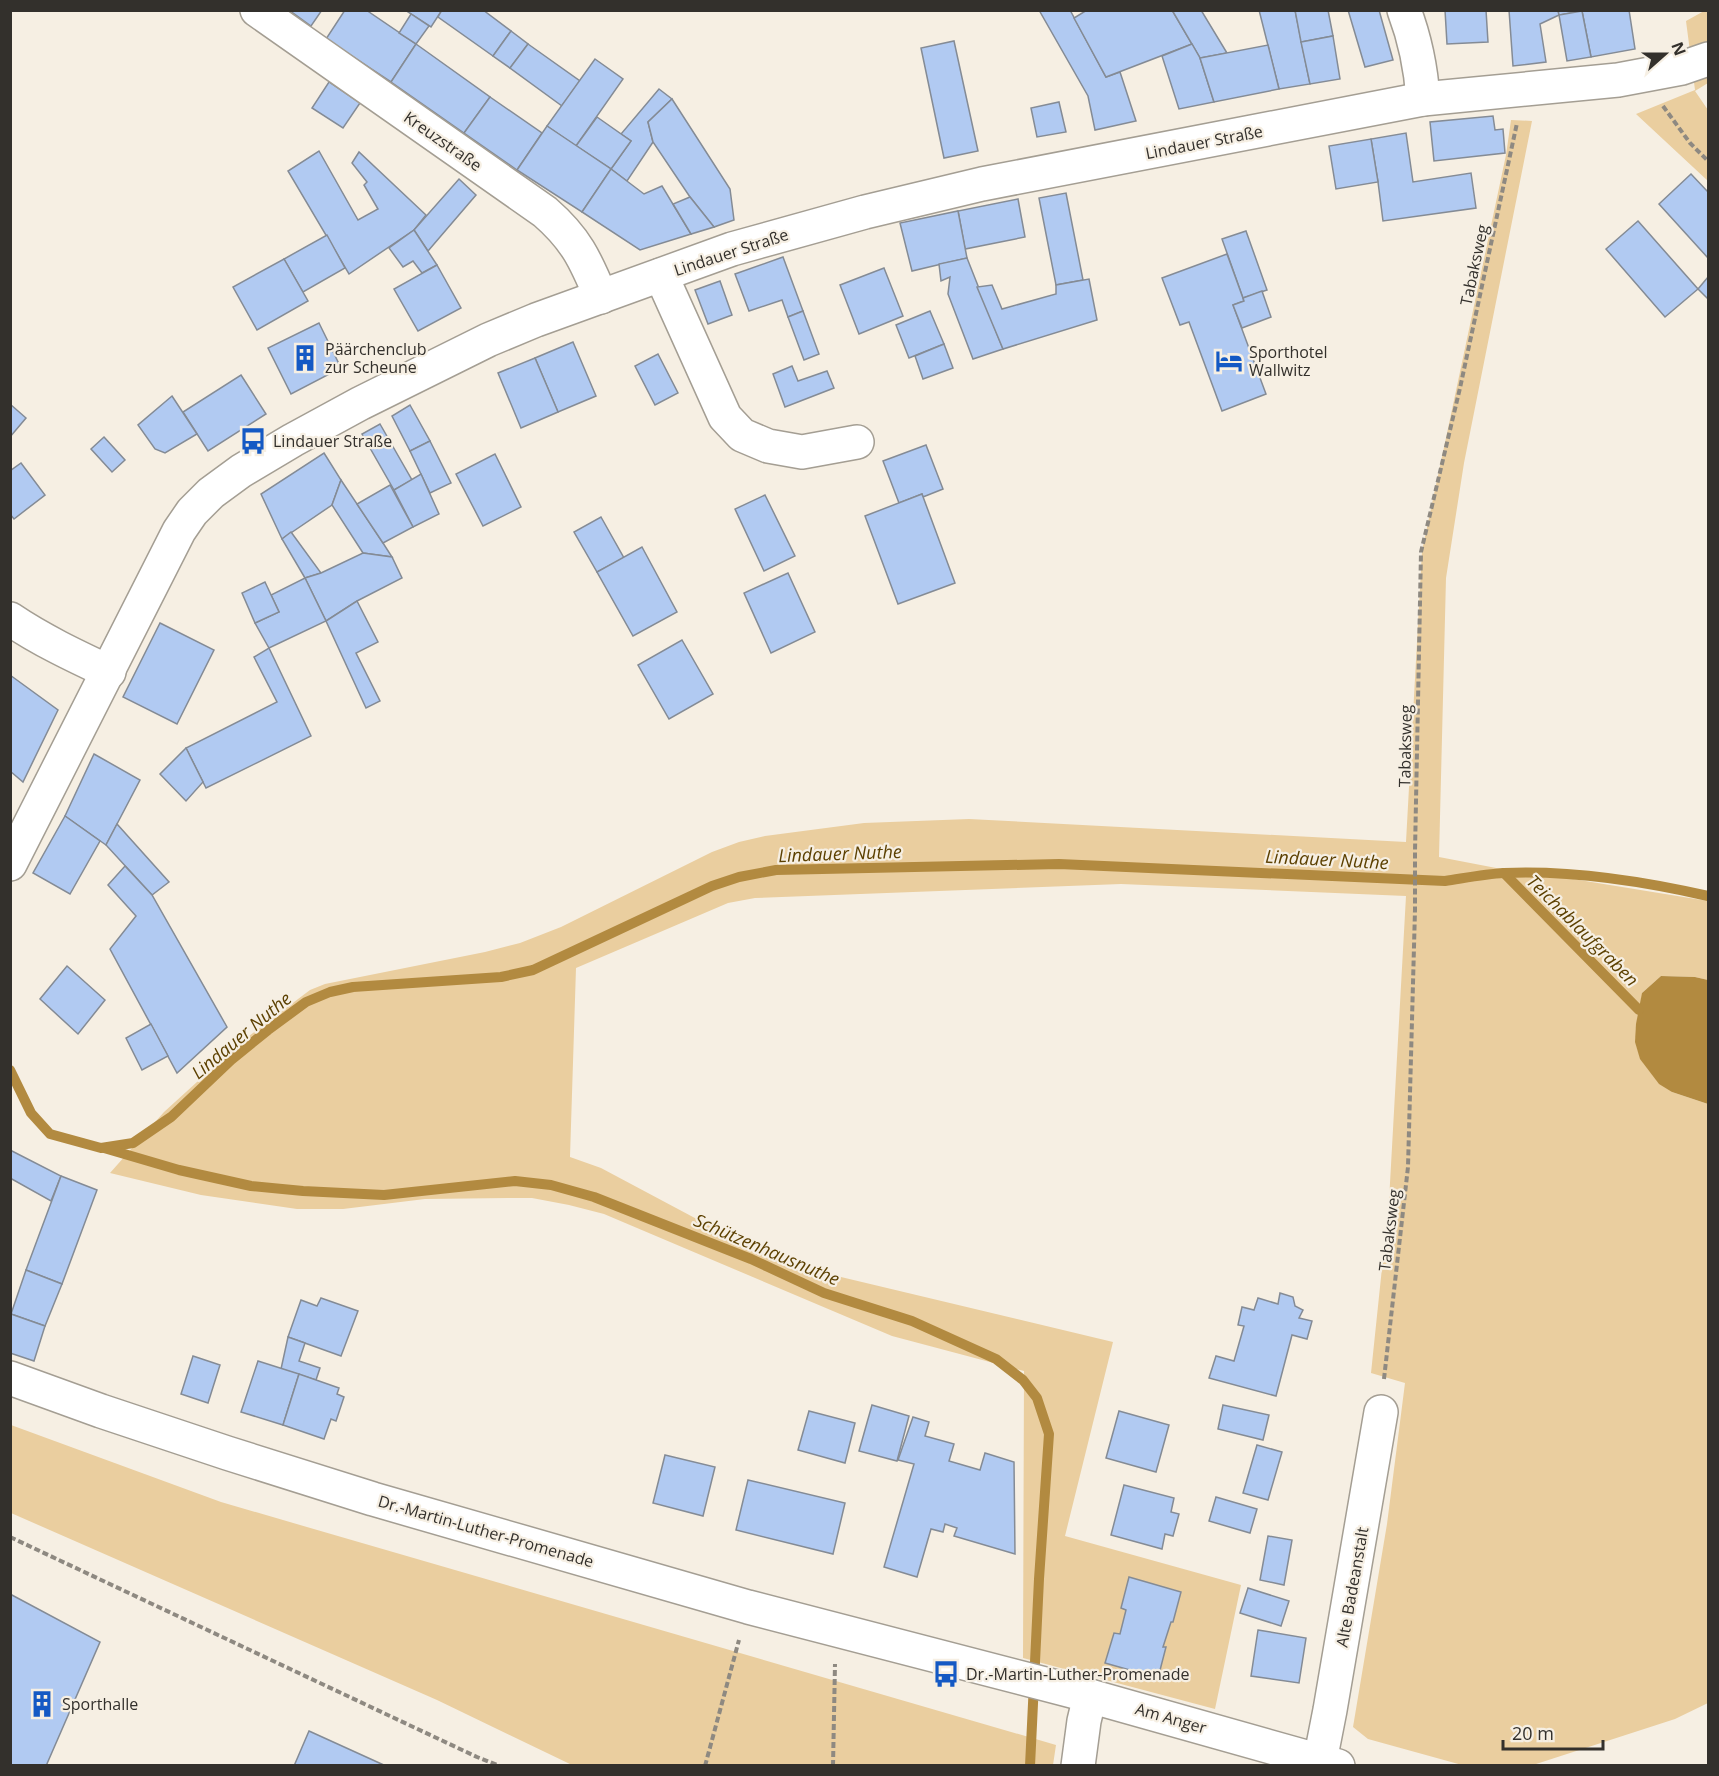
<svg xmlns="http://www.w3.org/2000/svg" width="1719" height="1776" viewBox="0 0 1719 1776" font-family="'Open Sans',sans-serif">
<rect width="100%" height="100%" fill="#f6efe3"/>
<g fill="#eace9f">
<polygon points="1704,11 1708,11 1708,83 1695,91 1708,110 1708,181 1636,114 1695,90 1686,21"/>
<polygon points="1511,120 1532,121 1464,463 1446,578 1439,857 1517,872 1573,879 1708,901 1708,980 1695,977 1661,976 1642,993 1672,1092 1708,1104 1708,1703 1675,1719 1533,1765 1462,1765 1368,1739 1353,1727 1387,1524 1405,1383 1371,1373 1389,1201 1406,896 1121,884 755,898 728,903 576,968 570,1157 601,1168 738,1241 820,1272 1113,1342 1065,1536 1241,1585 1215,1709 1023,1658 1024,1371 892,1336 604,1214 569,1205 532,1198 508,1198 425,1199 343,1209 297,1209 201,1195 110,1173 164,1112 241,1042 310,990 325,984 485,952 520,943 561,927 712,852 739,842 765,836 864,823 969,819 1406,842 1422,551 1506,155"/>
<polygon points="11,1425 221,1502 1056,1745 1053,1765 572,1765 437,1700 11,1513"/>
</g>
<polygon fill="#b28a40" points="1661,976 1695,977 1708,980 1708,1104 1672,1092 1659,1084 1640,1059 1635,1042 1636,1024 1642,993"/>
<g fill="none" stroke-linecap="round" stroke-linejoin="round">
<g stroke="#b28a40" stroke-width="10">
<polyline points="1504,873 1639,1010"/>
<path d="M10 1070 31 1113 50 1134 101 1148 133 1143 171 1117 231 1060 268 1030 306 1002 330 992 353 987 501 977 533 970 712 886 739 877 776 870 1059 864 1445 881C1465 878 1485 874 1504 873 1572 870 1642 881 1708 896"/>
<polyline points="104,1148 179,1170 251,1186 303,1191 384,1195 515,1181 551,1185 594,1197 751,1259 824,1293 912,1321 996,1359 1023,1380 1037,1398 1049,1434 1039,1579 1030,1766"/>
</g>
</g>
<g fill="#b1caf2" stroke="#848b95" stroke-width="1.5">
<polygon points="289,10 322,10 311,26"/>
<polygon points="345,10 366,10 416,44 391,82 326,39"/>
<polygon points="405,10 442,10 431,27"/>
<polygon points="442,10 483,10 511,31 493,56 438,17"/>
<polygon points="1039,10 1070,10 1106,77 1120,72 1136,121 1095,130 1088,96"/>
<polygon points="1087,10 1172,10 1192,44 1106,77 1074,18"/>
<polygon points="1172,10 1201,10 1227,53 1200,58"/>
<polygon points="1259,10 1295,10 1310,84 1279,89"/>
<polygon points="1295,10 1328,10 1333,36 1301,42"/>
<polygon points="1348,10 1379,10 1393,60 1365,67"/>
<polygon points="1445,10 1486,10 1488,42 1447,44"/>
<polygon points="1509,10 1558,10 1559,15 1540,24 1546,62 1513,66"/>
<polygon points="1558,10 1587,10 1559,15"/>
<polygon points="1587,10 1629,10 1635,49 1591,57 1582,11"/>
<polygon points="1582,11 1591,57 1567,61 1559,15"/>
<polygon points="411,14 429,26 416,44 399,33"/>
<polygon points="511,31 528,44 510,68 493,56"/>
<polygon points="1333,36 1340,79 1310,84 1301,42"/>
<polygon points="954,41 978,151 944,158 921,48"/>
<polygon points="416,44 490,97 464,133 391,82"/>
<polygon points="528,44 580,81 562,106 510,68"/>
<polygon points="1192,44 1200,58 1214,102 1179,109 1162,56"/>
<polygon points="1268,45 1279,89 1214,102 1200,58"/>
<polygon points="595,59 623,79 576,146 547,126"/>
<polygon points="329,82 360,103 343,128 312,108"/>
<polygon points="659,89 672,99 648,122 653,142 627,181 611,169 631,141 621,134"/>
<polygon points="490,97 542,133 517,170 464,133"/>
<polygon points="672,99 730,189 734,220 714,227 690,197 653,142 648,122"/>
<polygon points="1059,102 1066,132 1037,137 1031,108"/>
<polygon points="1493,116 1495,130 1503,129 1505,153 1434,161 1430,122"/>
<polygon points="597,117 631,141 611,169 576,146"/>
<polygon points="547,126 611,169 582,212 517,170"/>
<polygon points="1406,133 1413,182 1471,173 1476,208 1383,221 1378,182 1371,139"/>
<polygon points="1371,139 1378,182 1336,189 1329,146"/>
<polygon points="319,151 358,220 378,209 364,185 367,182 352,163 359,152 426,215 414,230 349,274 288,171"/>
<polygon points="611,169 644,194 662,186 691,234 640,250 582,212"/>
<polygon points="1691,174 1708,192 1708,258 1659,204"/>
<polygon points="459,179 476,195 428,251 414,230"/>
<polygon points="1066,193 1083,280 1056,285 1039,198"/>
<polygon points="690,197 714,227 691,234 673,204"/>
<polygon points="1018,199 1025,237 965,249 958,211"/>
<polygon points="958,211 967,258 912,271 900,223"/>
<polygon points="1638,221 1698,289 1665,317 1606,249"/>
<polygon points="414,230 437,265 422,273 413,261 403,267 389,248"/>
<polygon points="1246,231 1267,290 1243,298 1222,239"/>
<polygon points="327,235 345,268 303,292 284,259"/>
<polygon points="1227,254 1244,301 1233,305 1266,394 1222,411 1189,322 1180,325 1162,278"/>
<polygon points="783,257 803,311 788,317 782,300 749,311 735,274"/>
<polygon points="967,258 1003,349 973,359 948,294 950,277 941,281 939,264"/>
<polygon points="284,259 308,301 257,330 233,287"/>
<polygon points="437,265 461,308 418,331 394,289"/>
<polygon points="884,268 903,316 859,334 840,285"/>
<polygon points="1708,277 1708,299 1698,289"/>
<polygon points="1089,279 1097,320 1003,349 977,287 992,285 1002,309 1056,294 1056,285"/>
<polygon points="720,281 732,315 708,324 695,290"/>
<polygon points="1262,291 1271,317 1242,328 1233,305 1244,301 1243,298"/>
<polygon points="803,311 819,354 804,360 788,317"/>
<polygon points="930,311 944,344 909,358 896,325"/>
<polygon points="319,323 341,368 291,394 268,348"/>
<polygon points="573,342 596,396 558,412 535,358"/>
<polygon points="944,344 953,368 923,379 915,356"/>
<polygon points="658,354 678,393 655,405 635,366"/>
<polygon points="535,358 558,412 521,428 498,373"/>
<polygon points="792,366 798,381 827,371 834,388 785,407 773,374"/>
<polygon points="241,375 266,414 208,451 183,412"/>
<polygon points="172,396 197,434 165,453 155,449 138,425"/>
<polygon points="10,404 26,418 10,437"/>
<polygon points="410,405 430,441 410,451 392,416"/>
<polygon points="380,424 412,480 394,490 362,434"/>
<polygon points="104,437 125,460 112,472 91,449"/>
<polygon points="430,441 451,483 430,493 410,451"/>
<polygon points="926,445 943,489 923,497 922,494 899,503 883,461"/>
<polygon points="324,453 341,480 332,505 282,539 261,494"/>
<polygon points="495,454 521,507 483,526 456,474"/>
<polygon points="21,463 45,495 14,519 10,514 10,471"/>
<polygon points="421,474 439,514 413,527 394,490"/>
<polygon points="341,480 383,543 392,557 363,553 332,505"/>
<polygon points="390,485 413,527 383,543 357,504"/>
<polygon points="922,494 955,583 898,604 865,516"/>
<polygon points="765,495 795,556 764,571 735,509"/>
<polygon points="601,517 624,558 597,572 574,532"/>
<polygon points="291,532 321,573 305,578 282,539"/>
<polygon points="642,547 677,612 633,636 597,572"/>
<polygon points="363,553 392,557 402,578 357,601 326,621 305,578 321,573"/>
<polygon points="788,573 815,632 771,653 744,593"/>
<polygon points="305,578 326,621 269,648 255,623 279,612 271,595"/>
<polygon points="265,582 279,612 255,623 242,593"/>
<polygon points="357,601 378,642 356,653 380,701 366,708 326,621"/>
<polygon points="160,623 214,650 177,724 123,697"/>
<polygon points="682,640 713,694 669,719 638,665"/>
<polygon points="269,648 311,736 206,788 186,748 277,702 254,657"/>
<polygon points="10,675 58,710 23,782 10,771"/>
<polygon points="186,748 203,782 186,801 160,774"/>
<polygon points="94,754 140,780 106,845 65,816"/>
<polygon points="65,816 100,841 70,894 33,873"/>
<polygon points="117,824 169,882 152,895 106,845"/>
<polygon points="125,866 152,895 227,1027 177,1073 110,949 136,916 108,885"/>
<polygon points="67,966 105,1000 78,1034 40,999"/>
<polygon points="151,1024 168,1056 142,1070 126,1038"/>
<polygon points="10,1150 61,1176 51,1201 10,1178"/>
<polygon points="61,1176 97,1190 62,1284 26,1270"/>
<polygon points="26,1270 62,1284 45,1326 11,1314"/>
<polygon points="1280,1293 1293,1297 1295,1306 1303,1310 1299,1318 1312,1321 1307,1339 1292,1335 1276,1396 1209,1378 1216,1356 1234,1361 1244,1326 1238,1325 1242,1307 1254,1310 1258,1298 1278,1304"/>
<polygon points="321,1298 358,1311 341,1356 288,1337 301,1300 317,1306"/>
<polygon points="11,1314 45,1326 34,1361 10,1353"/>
<polygon points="288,1337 305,1343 299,1361 320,1368 316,1380 281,1369"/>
<polygon points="193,1356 220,1365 208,1403 181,1394"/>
<polygon points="258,1361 299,1374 283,1425 241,1412"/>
<polygon points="299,1374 339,1388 337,1394 344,1397 336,1421 331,1419 324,1439 283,1425"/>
<polygon points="872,1405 909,1416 897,1461 859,1451"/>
<polygon points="1223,1405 1269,1415 1263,1440 1218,1429"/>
<polygon points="809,1411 855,1423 845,1463 798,1450"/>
<polygon points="1119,1411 1169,1425 1156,1472 1106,1458"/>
<polygon points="913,1417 929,1422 925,1436 954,1444 949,1461 980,1470 985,1453 1014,1462 1015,1554 954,1536 957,1528 945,1524 943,1532 931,1529 917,1577 884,1567 914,1464 898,1460"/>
<polygon points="1257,1445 1282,1452 1268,1500 1243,1493"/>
<polygon points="665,1455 715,1467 703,1516 653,1503"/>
<polygon points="748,1480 845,1503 833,1554 736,1530"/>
<polygon points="1124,1485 1174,1498 1171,1512 1179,1514 1173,1536 1165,1534 1162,1549 1111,1535"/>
<polygon points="1216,1497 1257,1509 1250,1533 1209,1521"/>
<polygon points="1268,1536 1292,1540 1284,1585 1260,1580"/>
<polygon points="1129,1577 1181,1592 1173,1622 1171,1622 1163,1647 1166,1647 1158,1678 1105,1663 1114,1633 1120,1634 1126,1610 1121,1608"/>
<polygon points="1248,1588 1289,1601 1281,1626 1240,1613"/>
<polygon points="10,1594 100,1642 46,1766 10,1766"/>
<polygon points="1258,1630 1306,1638 1299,1683 1251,1676"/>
<polygon points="309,1731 386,1766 294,1766"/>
</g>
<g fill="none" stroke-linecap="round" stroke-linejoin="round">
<defs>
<g id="minor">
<path d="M257 10 545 212C576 239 585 259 601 297"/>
<path d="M1404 10C1415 39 1421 68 1423 99"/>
<polyline points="661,275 725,417 742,435 768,446 802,452 857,442"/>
<path d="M10 619C41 640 75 656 109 672"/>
<polyline points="10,864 179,531 192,512 211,493 241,471 293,440 361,403 488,340 536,320 732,249 865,212 982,184 1423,99 1618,80 1682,68 1708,59"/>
<polyline points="10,1378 101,1411 227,1453 373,1499 748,1607 1072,1691 1338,1766"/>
<polyline points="1320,1761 1330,1710 1381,1412"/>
<polyline points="1078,1766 1084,1721 1090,1696"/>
</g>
</defs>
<use href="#minor" stroke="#a49e93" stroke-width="36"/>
<g stroke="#8e8981" stroke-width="4" stroke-dasharray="6 3" stroke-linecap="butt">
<polyline points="1663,106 1690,143 1708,161"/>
<polyline points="1384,1379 1408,1167 1415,910 1415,851 1421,552 1460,388 1517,123"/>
<polyline points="10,1537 477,1757 500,1766"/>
<polyline points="705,1766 739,1640"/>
<polyline points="833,1766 835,1664"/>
</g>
<use href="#minor" stroke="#fff" stroke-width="33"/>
</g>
<defs>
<symbol id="building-bare" viewBox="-9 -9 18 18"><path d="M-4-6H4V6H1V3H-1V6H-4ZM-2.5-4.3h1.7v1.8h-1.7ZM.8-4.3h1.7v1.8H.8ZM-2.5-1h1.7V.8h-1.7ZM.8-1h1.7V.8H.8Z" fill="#1459c4" stroke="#f6efe3" stroke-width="2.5" paint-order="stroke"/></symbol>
<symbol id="hotel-bare" viewBox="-9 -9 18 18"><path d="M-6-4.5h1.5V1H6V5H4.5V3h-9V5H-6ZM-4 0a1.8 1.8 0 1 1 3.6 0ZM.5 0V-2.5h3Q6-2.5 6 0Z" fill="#1459c4" stroke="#f6efe3" stroke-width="2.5" paint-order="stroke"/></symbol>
<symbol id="bus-bare" viewBox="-9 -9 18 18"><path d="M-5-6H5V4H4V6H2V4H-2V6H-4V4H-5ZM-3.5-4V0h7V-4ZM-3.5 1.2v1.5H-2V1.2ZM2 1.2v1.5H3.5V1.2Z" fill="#1459c4" stroke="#f6efe3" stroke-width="2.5" paint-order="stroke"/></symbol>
</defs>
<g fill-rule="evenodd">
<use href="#building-bare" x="286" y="339" width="38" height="38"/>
<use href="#hotel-bare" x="1210" y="342" width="38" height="38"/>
<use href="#bus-bare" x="234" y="422" width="38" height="38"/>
<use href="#bus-bare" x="927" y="1655" width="38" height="38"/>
<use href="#building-bare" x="23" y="1685" width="38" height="38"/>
</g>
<g text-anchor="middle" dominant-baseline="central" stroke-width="4.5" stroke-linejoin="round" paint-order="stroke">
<g font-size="16" fill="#33302c" stroke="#f6efe3">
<text transform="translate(443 141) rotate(35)">Kreuzstraße</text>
<text transform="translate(1204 142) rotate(-11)">Lindauer Straße</text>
<text transform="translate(731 252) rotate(-18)">Lindauer Straße</text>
<text transform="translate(1474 265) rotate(-78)">Tabaksweg</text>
<text transform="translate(1405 746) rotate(-89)">Tabaksweg</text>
<text transform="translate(1389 1230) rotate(-83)">Tabaksweg</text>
<text transform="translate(486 1531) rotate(16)">Dr.-Martin-Luther-Promenade</text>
<text transform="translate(1352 1587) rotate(-80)">Alte Badeanstalt</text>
<text transform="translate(1171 1718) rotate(16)">Am Anger</text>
</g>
<g font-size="16" fill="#33302c" stroke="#f6efe3" text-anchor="start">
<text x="325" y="349">Päärchenclub<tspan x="325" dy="18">zur Scheune</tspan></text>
<text x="1249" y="352">Sporthotel<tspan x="1249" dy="18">Wallwitz</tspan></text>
<text x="273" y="441">Lindauer Straße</text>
<text x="966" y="1674">Dr.-Martin-Luther-Promenade</text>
<text x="62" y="1704">Sporthalle</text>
</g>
<g font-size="18" font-style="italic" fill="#5c4001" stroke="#f6efe3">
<text transform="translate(840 853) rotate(-2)">Lindauer Nuthe</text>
<text transform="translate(1327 859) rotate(3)">Lindauer Nuthe</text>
<text transform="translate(1583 930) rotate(45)">Teichablaufgraben</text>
<text transform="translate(241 1035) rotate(-40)">Lindauer Nuthe</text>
<text transform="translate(767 1249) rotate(23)">Schützenhausnuthe</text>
</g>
</g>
<rect width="1719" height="1776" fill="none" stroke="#33302c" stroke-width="24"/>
<g transform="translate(1665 54) rotate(69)" stroke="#f6efe3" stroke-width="4.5" paint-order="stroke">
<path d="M0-4.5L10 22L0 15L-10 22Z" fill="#33302c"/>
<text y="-9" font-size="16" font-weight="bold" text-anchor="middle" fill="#33302c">N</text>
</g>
<path d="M1503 1740v9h100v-9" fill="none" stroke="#33302c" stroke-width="3"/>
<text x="1512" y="1740" font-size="18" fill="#33302c" stroke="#f6efe3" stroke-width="4.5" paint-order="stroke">20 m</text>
</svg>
